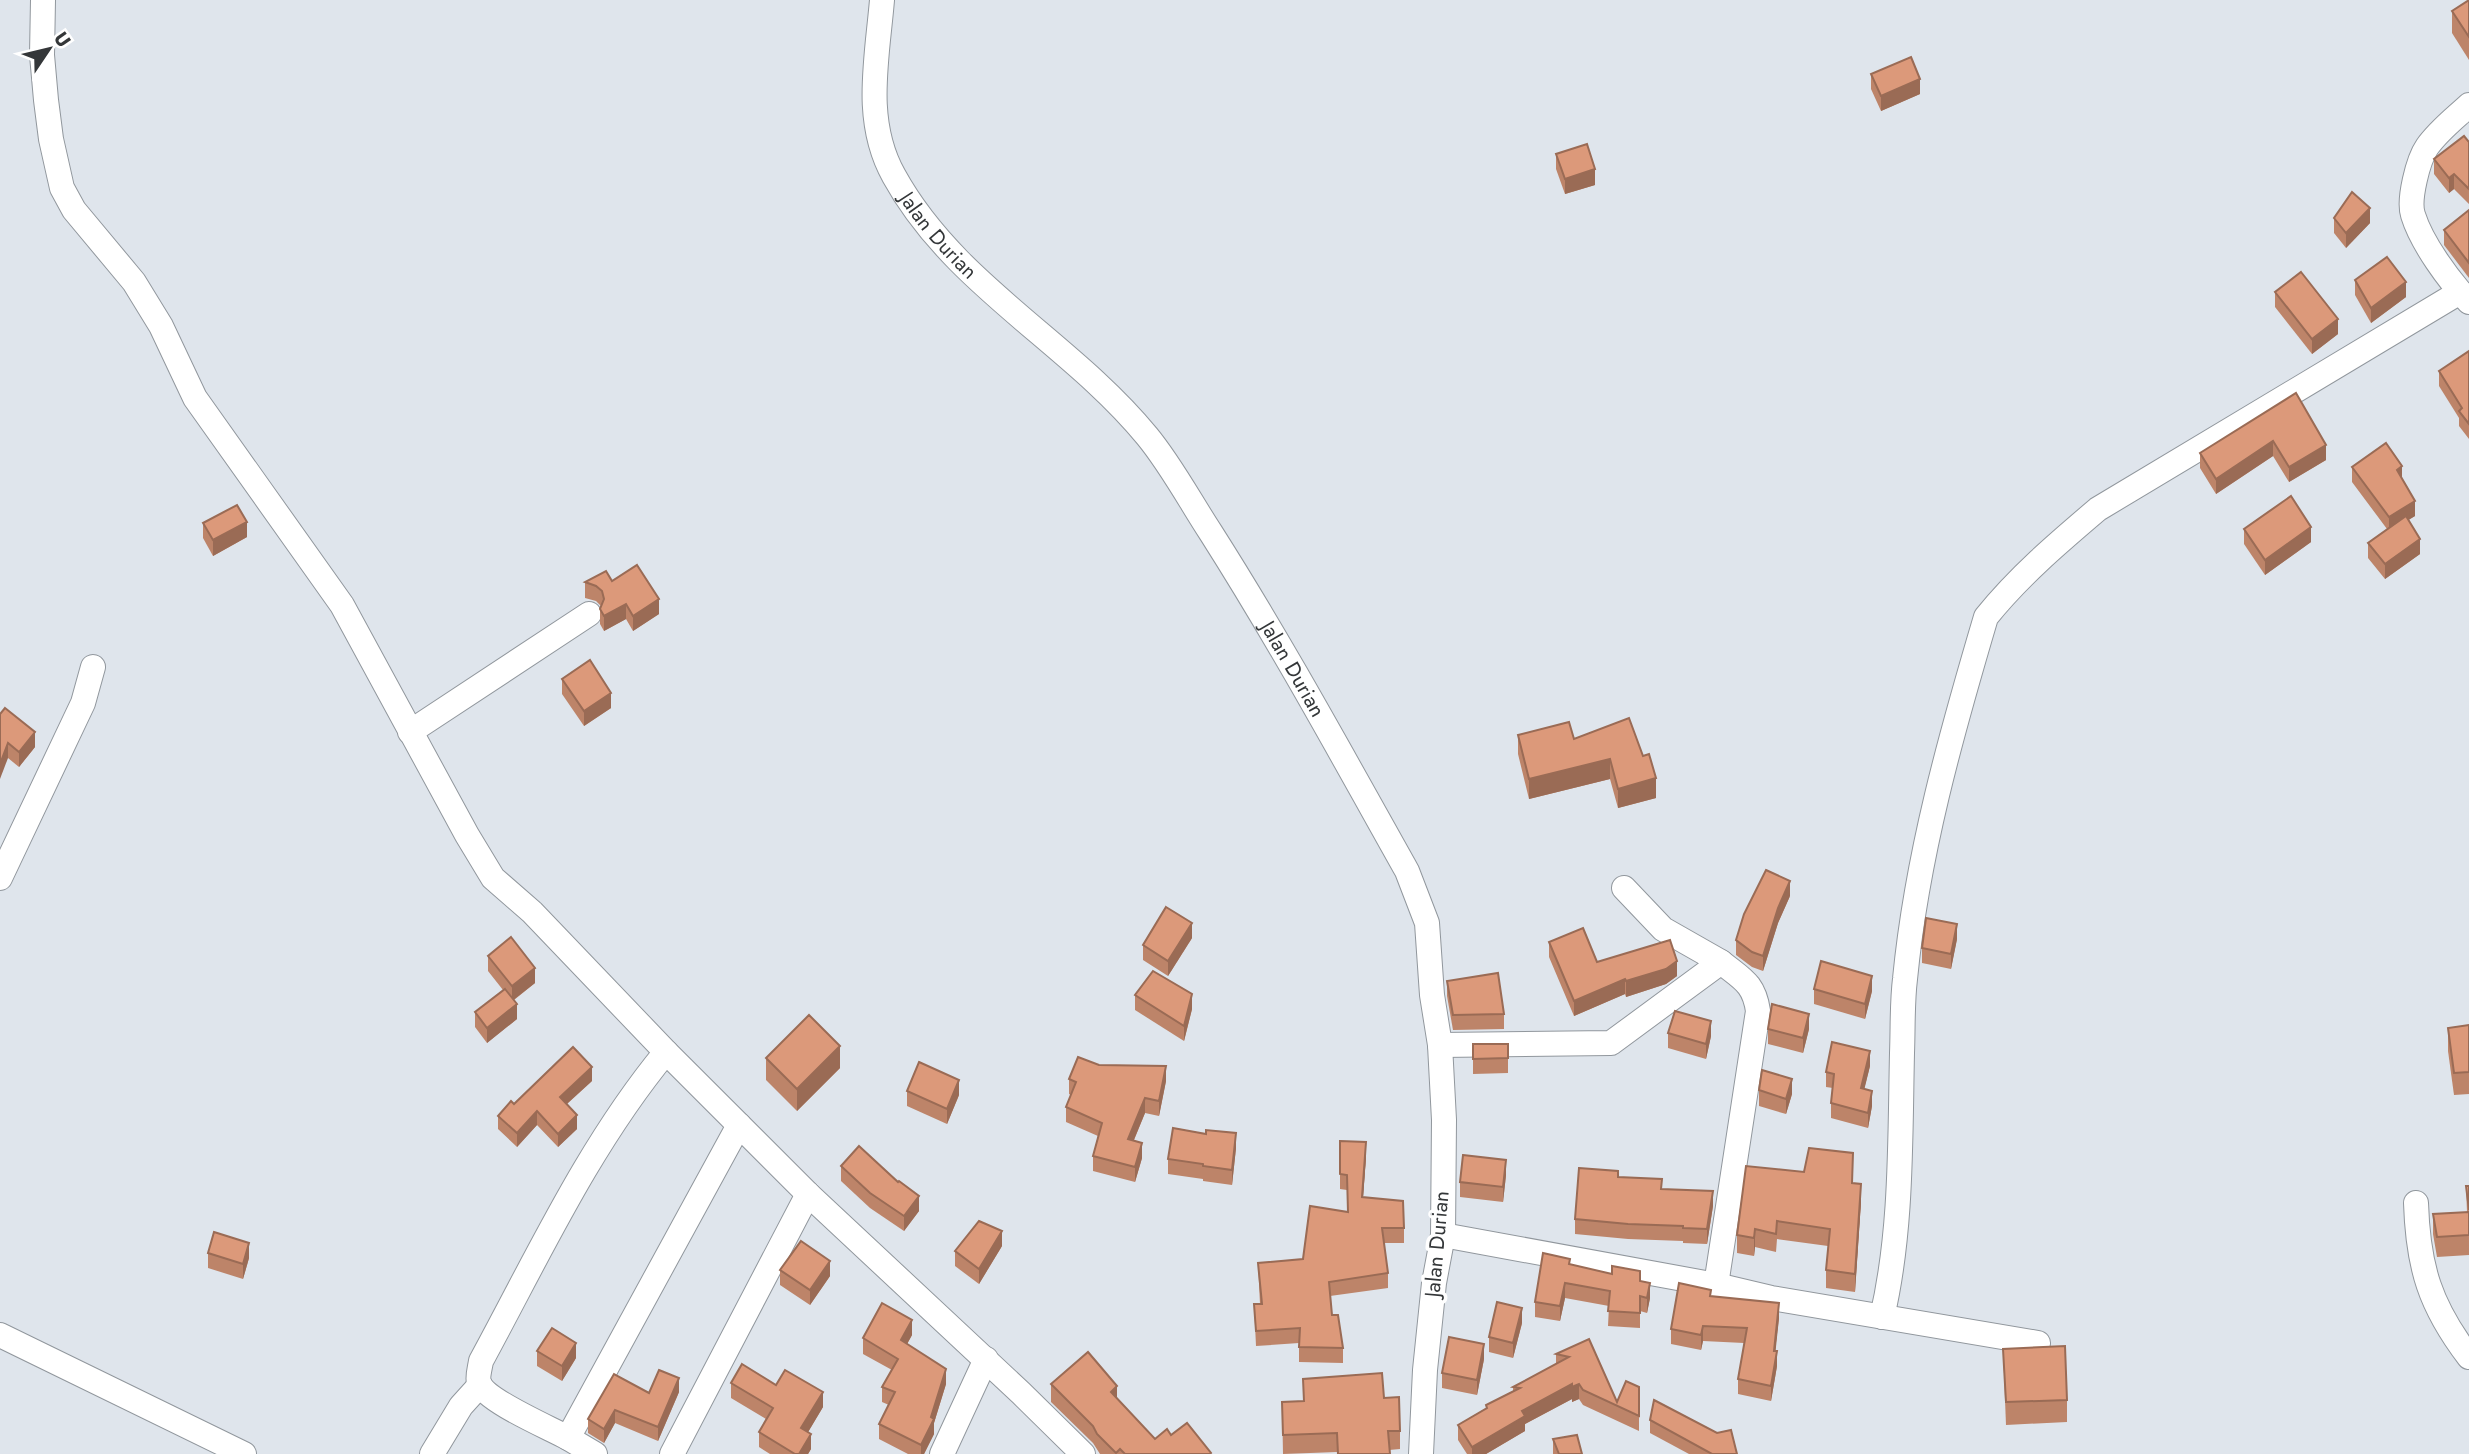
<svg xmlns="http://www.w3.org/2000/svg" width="2469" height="1454" viewBox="0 0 2469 1454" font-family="Jost,sans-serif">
<rect width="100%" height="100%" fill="#dfe5ec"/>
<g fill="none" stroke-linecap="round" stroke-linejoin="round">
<defs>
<g id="street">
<polyline points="43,0 42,55 46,100 51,139 62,188 74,210 134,282 161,326 195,398 342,605 467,835 493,878 532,912 666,1052 808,1194 1021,1393 1083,1454"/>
<path id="s1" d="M882 0C877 60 863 121 894 176 954 285 1070 342 1147 436 1171 465 1190 501 1211 533 1281 643 1343 757 1407 871L1427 923 1432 995 1440 1045 1444 1120 1443 1235 1434 1283 1425 1370 1421 1454"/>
<path d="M2469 105C2455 118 2438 131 2427 147 2418 160 2408 200 2413 215 2422 244 2449 280 2469 302"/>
<polyline points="410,732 589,614"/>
<polyline points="0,878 83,703 93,667"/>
<polyline points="1440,1045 1611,1043 1721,962 1663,929 1624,888"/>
<path d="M2416 1203C2418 1267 2430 1306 2469 1357"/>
<polyline points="1443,1235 1716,1285 1771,1298 2038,1343"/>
<path d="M1716 1285 1758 1011C1754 983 1742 979 1721 962"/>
<path d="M1882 1317C1902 1232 1900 1140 1902 1053 1903 1028 1902 1003 1905 979 1917 855 1951 735 1986 617 2019 576 2058 543 2098 509L2460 292"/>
<polyline points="0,1335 244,1454"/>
<path d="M568 1438C550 1428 486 1401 479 1383 477 1377 480 1368 481 1361 538 1256 589 1145 666 1052"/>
<polyline points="432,1454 461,1406 480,1385"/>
<polyline points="595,1454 568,1438 739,1125"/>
<polyline points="672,1454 808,1194"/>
<polyline points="942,1454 986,1359"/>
</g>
</defs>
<use href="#street" stroke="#91979d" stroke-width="26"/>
<use href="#street" stroke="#fff" stroke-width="24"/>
</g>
<g fill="#bd8469">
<polygon points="2469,0 2469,60 2452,33 2452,11"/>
<polygon points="1871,74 1920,94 1881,111 1871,89"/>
<polygon points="2469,142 2469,204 2454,189 2449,193 2434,174 2434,159"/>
<polygon points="1556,154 1595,185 1565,194 1556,169"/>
<polygon points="2469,210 2469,278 2444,245 2444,230"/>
<polygon points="2334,218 2370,223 2346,248 2334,233"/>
<polygon points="2355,280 2406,297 2371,323 2355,295"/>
<polygon points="2275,292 2338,334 2312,354 2275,307"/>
<polygon points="2469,351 2469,439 2459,426 2459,418 2439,386 2439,371"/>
<polygon points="2296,393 2326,460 2289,482 2273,456 2216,494 2200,468 2200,453"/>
<polygon points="2352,467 2402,480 2415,516 2408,520 2420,554 2385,579 2368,558 2368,543 2387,529 2352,482"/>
<polygon points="203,523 247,537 213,556 203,538"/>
<polygon points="2244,529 2311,542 2265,575 2244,544"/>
<polygon points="612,581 659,614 633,631 626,619 604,631 600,624 600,609 601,606 596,601 585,598 585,582"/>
<polygon points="562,679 611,708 584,726 562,694"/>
<polygon points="0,714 35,747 19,767 8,758"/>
<polygon points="1518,735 1574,739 1643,756 1656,798 1618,808 1610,779 1529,799 1518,754"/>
<polygon points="1790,896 1778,923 1763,971 1752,967 1736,955 1736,940"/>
<polygon points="1192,938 1168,976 1143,960 1143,945"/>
<polygon points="1957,939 1951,969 1922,963 1922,948"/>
<polygon points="1549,942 1597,962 1677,976 1666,984 1626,997 1625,994 1574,1016 1549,957"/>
<polygon points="488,956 535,983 514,1000 517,1019 487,1043 475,1027 475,1012 503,990 488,971"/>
<polygon points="1447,981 1504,1014 1504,1029 1453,1030 1447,996"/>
<polygon points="1814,989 1872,991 1865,1019 1814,1004"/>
<polygon points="1135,995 1192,1009 1184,1041 1135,1010"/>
<polygon points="2469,1025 2469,1094 2454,1095 2448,1051 2448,1028"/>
<polygon points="1768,1029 1809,1029 1803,1053 1768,1044"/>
<polygon points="1668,1033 1711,1036 1706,1059 1668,1048"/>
<polygon points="1473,1044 1508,1044 1508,1073 1473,1074"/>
<polygon points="766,1058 840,1068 797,1111 766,1080"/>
<polygon points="1099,1065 1166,1081 1159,1116 1145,1113 1134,1140 1142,1158 1135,1182 1093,1171 1093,1156 1098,1136 1066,1122 1066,1107 1071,1095 1069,1094 1069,1079"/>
<polygon points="1870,1066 1864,1089 1872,1106 1868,1128 1831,1118 1831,1103 1833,1088 1826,1087 1826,1072"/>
<polygon points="592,1081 567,1104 577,1129 558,1147 537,1125 517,1147 498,1129 498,1116 514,1104"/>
<polygon points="1759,1090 1792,1094 1786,1114 1759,1106"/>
<polygon points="907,1091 959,1095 947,1124 907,1106"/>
<polygon points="1340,1141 1366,1157 1363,1197 1404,1228 1404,1243 1384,1243 1388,1273 1388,1288 1330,1296 1332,1315 1343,1348 1343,1363 1299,1362 1299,1343 1256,1346 1254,1304 1260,1304 1258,1263 1303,1259 1348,1212 1347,1190 1340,1189"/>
<polygon points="1236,1148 1232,1185 1203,1181 1203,1179 1168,1174 1168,1159"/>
<polygon points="841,1166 919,1211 904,1231 870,1208 841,1181"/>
<polygon points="1506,1175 1503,1202 1460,1197 1460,1182"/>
<polygon points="1618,1177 1661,1189 1713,1206 1707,1244 1683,1243 1683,1241 1628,1239 1575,1234 1575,1219"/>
<polygon points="1853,1183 1861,1202 1855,1292 1826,1288 1826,1270 1828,1246 1777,1239 1776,1252 1755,1247 1754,1256 1737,1253 1737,1235"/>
<polygon points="2466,1186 2469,1186 2469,1255 2437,1257 2433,1234 2433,1214 2467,1212"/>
<polygon points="1002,1246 979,1284 955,1266 955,1251"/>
<polygon points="208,1253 249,1258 243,1279 208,1268"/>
<polygon points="1570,1265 1640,1281 1650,1298 1647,1313 1640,1311 1640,1328 1608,1326 1609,1306 1565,1298 1560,1321 1535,1317 1535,1302"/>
<polygon points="780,1270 830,1276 810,1305 780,1285"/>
<polygon points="1711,1297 1779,1318 1775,1351 1777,1366 1771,1401 1738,1394 1738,1379 1744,1343 1703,1341 1701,1350 1671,1344 1671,1329"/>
<polygon points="1522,1323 1513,1358 1489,1352 1489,1337"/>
<polygon points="912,1335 907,1344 946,1384 934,1423 934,1434 924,1454 908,1454 879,1439 879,1424 889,1405 882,1402 882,1387 892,1370 863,1354 863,1338"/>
<polygon points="1589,1339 1617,1402 1639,1387 1639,1431 1583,1405 1579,1399 1572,1402 1572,1399 1525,1424 1525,1431 1486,1454 1467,1454 1458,1440 1458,1425 1486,1408 1486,1405 1513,1391 1513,1387 1556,1364 1556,1354"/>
<polygon points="2003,1349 2067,1400 2067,1422 2006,1425"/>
<polygon points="537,1351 576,1358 562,1381 537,1366"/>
<polygon points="1484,1359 1477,1395 1442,1388 1442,1373"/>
<polygon points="1303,1379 1384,1398 1400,1431 1400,1449 1389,1450 1390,1454 1337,1454 1337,1452 1283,1454 1282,1402 1303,1401"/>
<polygon points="731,1383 776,1385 823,1407 808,1432 811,1449 808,1454 770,1454 759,1447 759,1432 766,1419 731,1398"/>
<polygon points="1051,1384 1117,1398 1155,1439 1171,1435 1211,1454 1100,1454 1093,1443 1051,1402"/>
<polygon points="679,1392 658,1441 615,1423 604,1443 588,1433 588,1419 649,1393"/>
<polygon points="1650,1420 1737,1454 1689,1454 1650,1433"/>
<polygon points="1553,1439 1582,1454 1553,1454"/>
</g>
<g fill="#9a6b55">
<polygon points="1920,79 1920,94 1881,111 1881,96"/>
<polygon points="1595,169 1595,185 1565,194 1565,179"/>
<polygon points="2454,174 2454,189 2449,193 2449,178"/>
<polygon points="2370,208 2370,223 2346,248 2346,233"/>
<polygon points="2406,282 2406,297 2371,323 2371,308"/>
<polygon points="2338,319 2338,334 2312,354 2312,339"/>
<polygon points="2273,441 2273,456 2216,494 2216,479"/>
<polygon points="2326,445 2326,460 2289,482 2289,467"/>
<polygon points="2402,466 2402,481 2397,470"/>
<polygon points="2415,501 2415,516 2389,532 2389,517"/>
<polygon points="247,522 247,537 213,556 213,540"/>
<polygon points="2311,527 2311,542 2265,575 2265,560"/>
<polygon points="2420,539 2420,554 2385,579 2385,564"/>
<polygon points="659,599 659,614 633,631 633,616"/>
<polygon points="626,604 626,619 604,631 604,616"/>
<polygon points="611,693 611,708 584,726 584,711"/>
<polygon points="35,732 35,747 19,767 19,752"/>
<polygon points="8,743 8,758 0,779 0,764"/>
<polygon points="1610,759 1610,779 1529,799 1529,779"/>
<polygon points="1656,778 1656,798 1618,808 1618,789"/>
<polygon points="1790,881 1790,896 1778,923 1763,971 1763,956 1778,908"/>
<polygon points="1192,923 1192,938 1168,976 1168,961"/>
<polygon points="1957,924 1957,939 1951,969 1951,954"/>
<polygon points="1677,961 1677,976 1666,984 1626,997 1626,981"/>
<polygon points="535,968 535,983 512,1001 512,986"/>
<polygon points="1872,976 1872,991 1865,1019 1865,1004"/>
<polygon points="1625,979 1625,994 1574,1016 1574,1001"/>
<polygon points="1192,994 1192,1009 1184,1041 1184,1026"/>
<polygon points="517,1004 517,1019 487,1043 487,1028"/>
<polygon points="1809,1014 1809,1029 1803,1053 1803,1038"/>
<polygon points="1711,1021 1711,1036 1706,1059 1706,1044"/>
<polygon points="840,1046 840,1068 797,1111 797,1089"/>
<polygon points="1870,1051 1870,1066 1861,1103 1861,1088"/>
<polygon points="1166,1066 1166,1081 1159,1116 1159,1101"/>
<polygon points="592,1067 592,1081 560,1110 560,1097"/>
<polygon points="1792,1079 1792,1094 1786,1114 1786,1099"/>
<polygon points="959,1080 959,1095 947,1124 947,1109"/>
<polygon points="1872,1091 1872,1106 1868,1128 1868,1113"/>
<polygon points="1145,1098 1145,1113 1128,1154 1128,1139"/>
<polygon points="537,1111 537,1125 517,1147 517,1133"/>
<polygon points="577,1115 577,1129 558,1147 558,1134"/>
<polygon points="1236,1133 1236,1148 1232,1185 1232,1170"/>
<polygon points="1366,1142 1366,1157 1362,1212 1362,1197"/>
<polygon points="1142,1143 1142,1158 1135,1182 1135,1167"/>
<polygon points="1506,1160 1506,1175 1503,1202 1503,1187"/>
<polygon points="1861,1184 1861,1202 1855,1292 1855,1274"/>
<polygon points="1713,1191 1713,1206 1707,1244 1707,1229"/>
<polygon points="919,1196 919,1211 904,1231 904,1216"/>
<polygon points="1755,1229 1755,1247 1754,1256 1754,1238"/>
<polygon points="1002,1231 1002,1246 979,1284 979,1269"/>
<polygon points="249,1243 249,1258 243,1279 243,1264"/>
<polygon points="830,1261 830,1276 810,1305 810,1290"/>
<polygon points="1565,1283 1565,1298 1560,1321 1560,1306"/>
<polygon points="1650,1283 1650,1298 1647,1313 1647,1298"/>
<polygon points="1779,1303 1779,1318 1774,1366 1774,1351"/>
<polygon points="1522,1308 1522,1323 1513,1358 1513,1343"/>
<polygon points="912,1320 912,1335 901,1355 901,1340"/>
<polygon points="1703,1326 1703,1341 1701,1350 1701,1335"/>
<polygon points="576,1343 576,1358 562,1381 562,1366"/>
<polygon points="1484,1344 1484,1359 1477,1395 1477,1380"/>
<polygon points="1777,1351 1777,1366 1771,1401 1771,1386"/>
<polygon points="946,1369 946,1384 934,1423 934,1434 924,1454 921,1454 921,1445 931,1417"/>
<polygon points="679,1378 679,1392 658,1441 658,1427"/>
<polygon points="1572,1384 1572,1399 1525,1424 1525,1431 1486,1454 1472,1454 1472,1447 1522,1411"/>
<polygon points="1579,1384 1579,1399 1572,1402 1572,1387"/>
<polygon points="1117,1386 1117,1404 1111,1392"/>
<polygon points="823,1392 823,1407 801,1444 801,1428"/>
<polygon points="615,1410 615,1423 604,1443 604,1429"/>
<polygon points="811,1434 811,1449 808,1454 799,1454"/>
</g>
<g fill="#dc997a" stroke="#9a6b55" stroke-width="2">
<polygon points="2469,0 2469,37 2452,11"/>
<polygon points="1911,57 1920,79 1881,96 1871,74"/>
<polygon points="2464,136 2469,142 2469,189 2454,174 2449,178 2434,159"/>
<polygon points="1587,144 1595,169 1565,179 1556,154"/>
<polygon points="2352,192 2370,208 2346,233 2334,218"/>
<polygon points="2469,210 2469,263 2444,230"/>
<polygon points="2387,257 2406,282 2371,308 2355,280"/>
<polygon points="2301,272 2338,319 2312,339 2275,292"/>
<polygon points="2469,351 2469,424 2459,411 2462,408 2439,371"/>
<polygon points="2296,393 2326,445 2289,467 2273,441 2216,479 2200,453"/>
<polygon points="2386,443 2402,466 2397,470 2415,501 2389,517 2352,467"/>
<polygon points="2291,496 2311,527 2265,560 2244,529"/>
<polygon points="237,505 247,522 213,540 203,523"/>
<polygon points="2406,516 2420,539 2385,564 2368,543"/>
<polygon points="637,565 659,599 633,616 626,604 604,616 600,609 604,599 602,591 596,586 585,582 606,571 612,581"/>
<polygon points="590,660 611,693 584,711 562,679"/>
<polygon points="5,708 35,732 19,752 8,743 0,764 0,714"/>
<polygon points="1629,718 1643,756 1649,754 1656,778 1618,789 1610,759 1529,779 1518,735 1569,722 1574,739"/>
<polygon points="1766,870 1790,881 1778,908 1763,956 1752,952 1736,940 1744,914"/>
<polygon points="1166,907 1192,923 1168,961 1143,945"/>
<polygon points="1926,918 1957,924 1951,954 1922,948"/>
<polygon points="1583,928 1597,962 1670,940 1677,961 1666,969 1626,981 1625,979 1574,1001 1549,942"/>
<polygon points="511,937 535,968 512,986 488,956"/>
<polygon points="1821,961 1872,976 1865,1004 1814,989"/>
<polygon points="1153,971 1192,994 1184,1026 1135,995"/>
<polygon points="1498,973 1504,1014 1453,1015 1447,981"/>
<polygon points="505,989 517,1004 487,1028 475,1012"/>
<polygon points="1772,1004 1809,1014 1803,1038 1768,1029"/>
<polygon points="1675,1011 1711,1021 1706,1044 1668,1033"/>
<polygon points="809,1015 840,1046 797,1089 766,1058"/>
<polygon points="2469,1025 2469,1072 2454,1073 2448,1028"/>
<polygon points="1832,1042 1870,1051 1861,1088 1872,1091 1868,1113 1831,1103 1834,1074 1826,1072"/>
<polygon points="1473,1044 1508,1044 1508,1058 1473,1059"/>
<polygon points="573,1047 592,1067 560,1097 577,1115 558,1134 537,1111 517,1133 498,1116 511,1101 514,1104"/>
<polygon points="1078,1057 1099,1065 1166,1066 1159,1101 1145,1098 1128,1139 1142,1143 1135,1167 1093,1156 1102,1123 1066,1107 1076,1082 1069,1079"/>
<polygon points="919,1062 959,1080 947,1109 907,1091"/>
<polygon points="1762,1070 1792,1079 1786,1099 1759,1090"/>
<polygon points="1173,1128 1206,1134 1206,1130 1236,1133 1232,1170 1203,1166 1203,1164 1168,1159"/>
<polygon points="1340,1141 1366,1142 1362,1197 1403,1201 1404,1228 1382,1228 1388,1273 1329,1282 1332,1315 1338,1315 1343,1348 1299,1347 1300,1328 1256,1331 1254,1304 1262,1304 1258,1263 1303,1259 1310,1206 1348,1212 1347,1175 1340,1174"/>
<polygon points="859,1146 898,1182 899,1181 919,1196 904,1216 870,1193 841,1166"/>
<polygon points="1809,1148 1853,1153 1852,1183 1861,1184 1855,1274 1826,1270 1830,1229 1777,1221 1776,1234 1755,1229 1754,1238 1737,1235 1746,1166 1804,1172"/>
<polygon points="1463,1155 1506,1160 1503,1187 1460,1182"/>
<polygon points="1579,1168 1618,1171 1618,1177 1662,1179 1661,1189 1713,1191 1707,1229 1683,1228 1683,1226 1628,1224 1575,1219"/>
<polygon points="2466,1186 2469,1186 2469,1210"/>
<polygon points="2469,1212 2469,1235 2437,1237 2433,1214"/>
<polygon points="979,1221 1002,1231 979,1269 955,1251"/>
<polygon points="214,1232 249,1243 243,1264 208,1253"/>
<polygon points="801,1241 830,1261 810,1290 780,1270"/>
<polygon points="1543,1253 1570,1259 1569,1264 1612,1274 1612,1266 1640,1271 1640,1281 1650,1283 1647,1298 1640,1296 1640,1313 1608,1311 1610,1291 1565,1283 1560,1306 1535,1302"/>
<polygon points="1679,1283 1711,1290 1710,1296 1779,1303 1774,1351 1777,1351 1771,1386 1738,1379 1747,1328 1703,1326 1701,1335 1671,1329"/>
<polygon points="1497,1302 1522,1308 1513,1343 1489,1337"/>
<polygon points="882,1303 912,1320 901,1340 946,1369 931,1417 934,1419 921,1445 879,1424 895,1392 882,1387 898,1359 863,1338"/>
<polygon points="552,1328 576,1343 562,1366 537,1351"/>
<polygon points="1449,1337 1484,1344 1477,1380 1442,1373"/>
<polygon points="1589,1339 1617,1402 1626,1381 1639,1387 1639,1416 1583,1390 1579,1384 1572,1387 1572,1384 1522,1411 1525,1416 1472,1447 1458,1425 1487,1408 1486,1405 1520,1388 1513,1387 1569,1357 1556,1354"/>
<polygon points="2065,1346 2067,1400 2006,1402 2003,1349"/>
<polygon points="1088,1352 1117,1386 1111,1392 1155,1439 1167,1429 1171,1435 1187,1423 1211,1453 1210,1454 1125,1454 1120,1449 1116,1453 1097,1434 1093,1426 1051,1384"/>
<polygon points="742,1364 776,1385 785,1370 823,1392 801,1428 811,1434 799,1454 795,1454 759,1432 773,1408 731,1383"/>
<polygon points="659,1370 679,1378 658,1427 615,1410 604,1429 588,1419 614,1374 649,1393"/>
<polygon points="1382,1373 1384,1398 1399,1397 1400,1431 1388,1431 1390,1454 1338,1454 1337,1433 1283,1435 1282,1402 1304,1401 1303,1379"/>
<polygon points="1654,1400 1717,1433 1731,1430 1737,1454 1712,1454 1650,1420"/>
<polygon points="1577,1435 1582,1454 1559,1454 1553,1439"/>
</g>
<g text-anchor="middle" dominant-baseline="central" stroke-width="7" stroke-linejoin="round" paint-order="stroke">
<g font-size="21" fill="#343739" stroke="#fff">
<text stroke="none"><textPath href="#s1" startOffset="254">Jalan Durian</textPath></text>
<text stroke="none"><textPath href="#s1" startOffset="819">Jalan Durian</textPath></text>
<text transform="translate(1437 1244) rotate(-85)">Jalan Durian</text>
</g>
</g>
<g transform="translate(49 49) rotate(55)" stroke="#ffffff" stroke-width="5" paint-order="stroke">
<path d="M0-5L12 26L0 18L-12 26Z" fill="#343739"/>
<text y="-10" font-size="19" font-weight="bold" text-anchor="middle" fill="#343739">U</text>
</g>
</svg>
